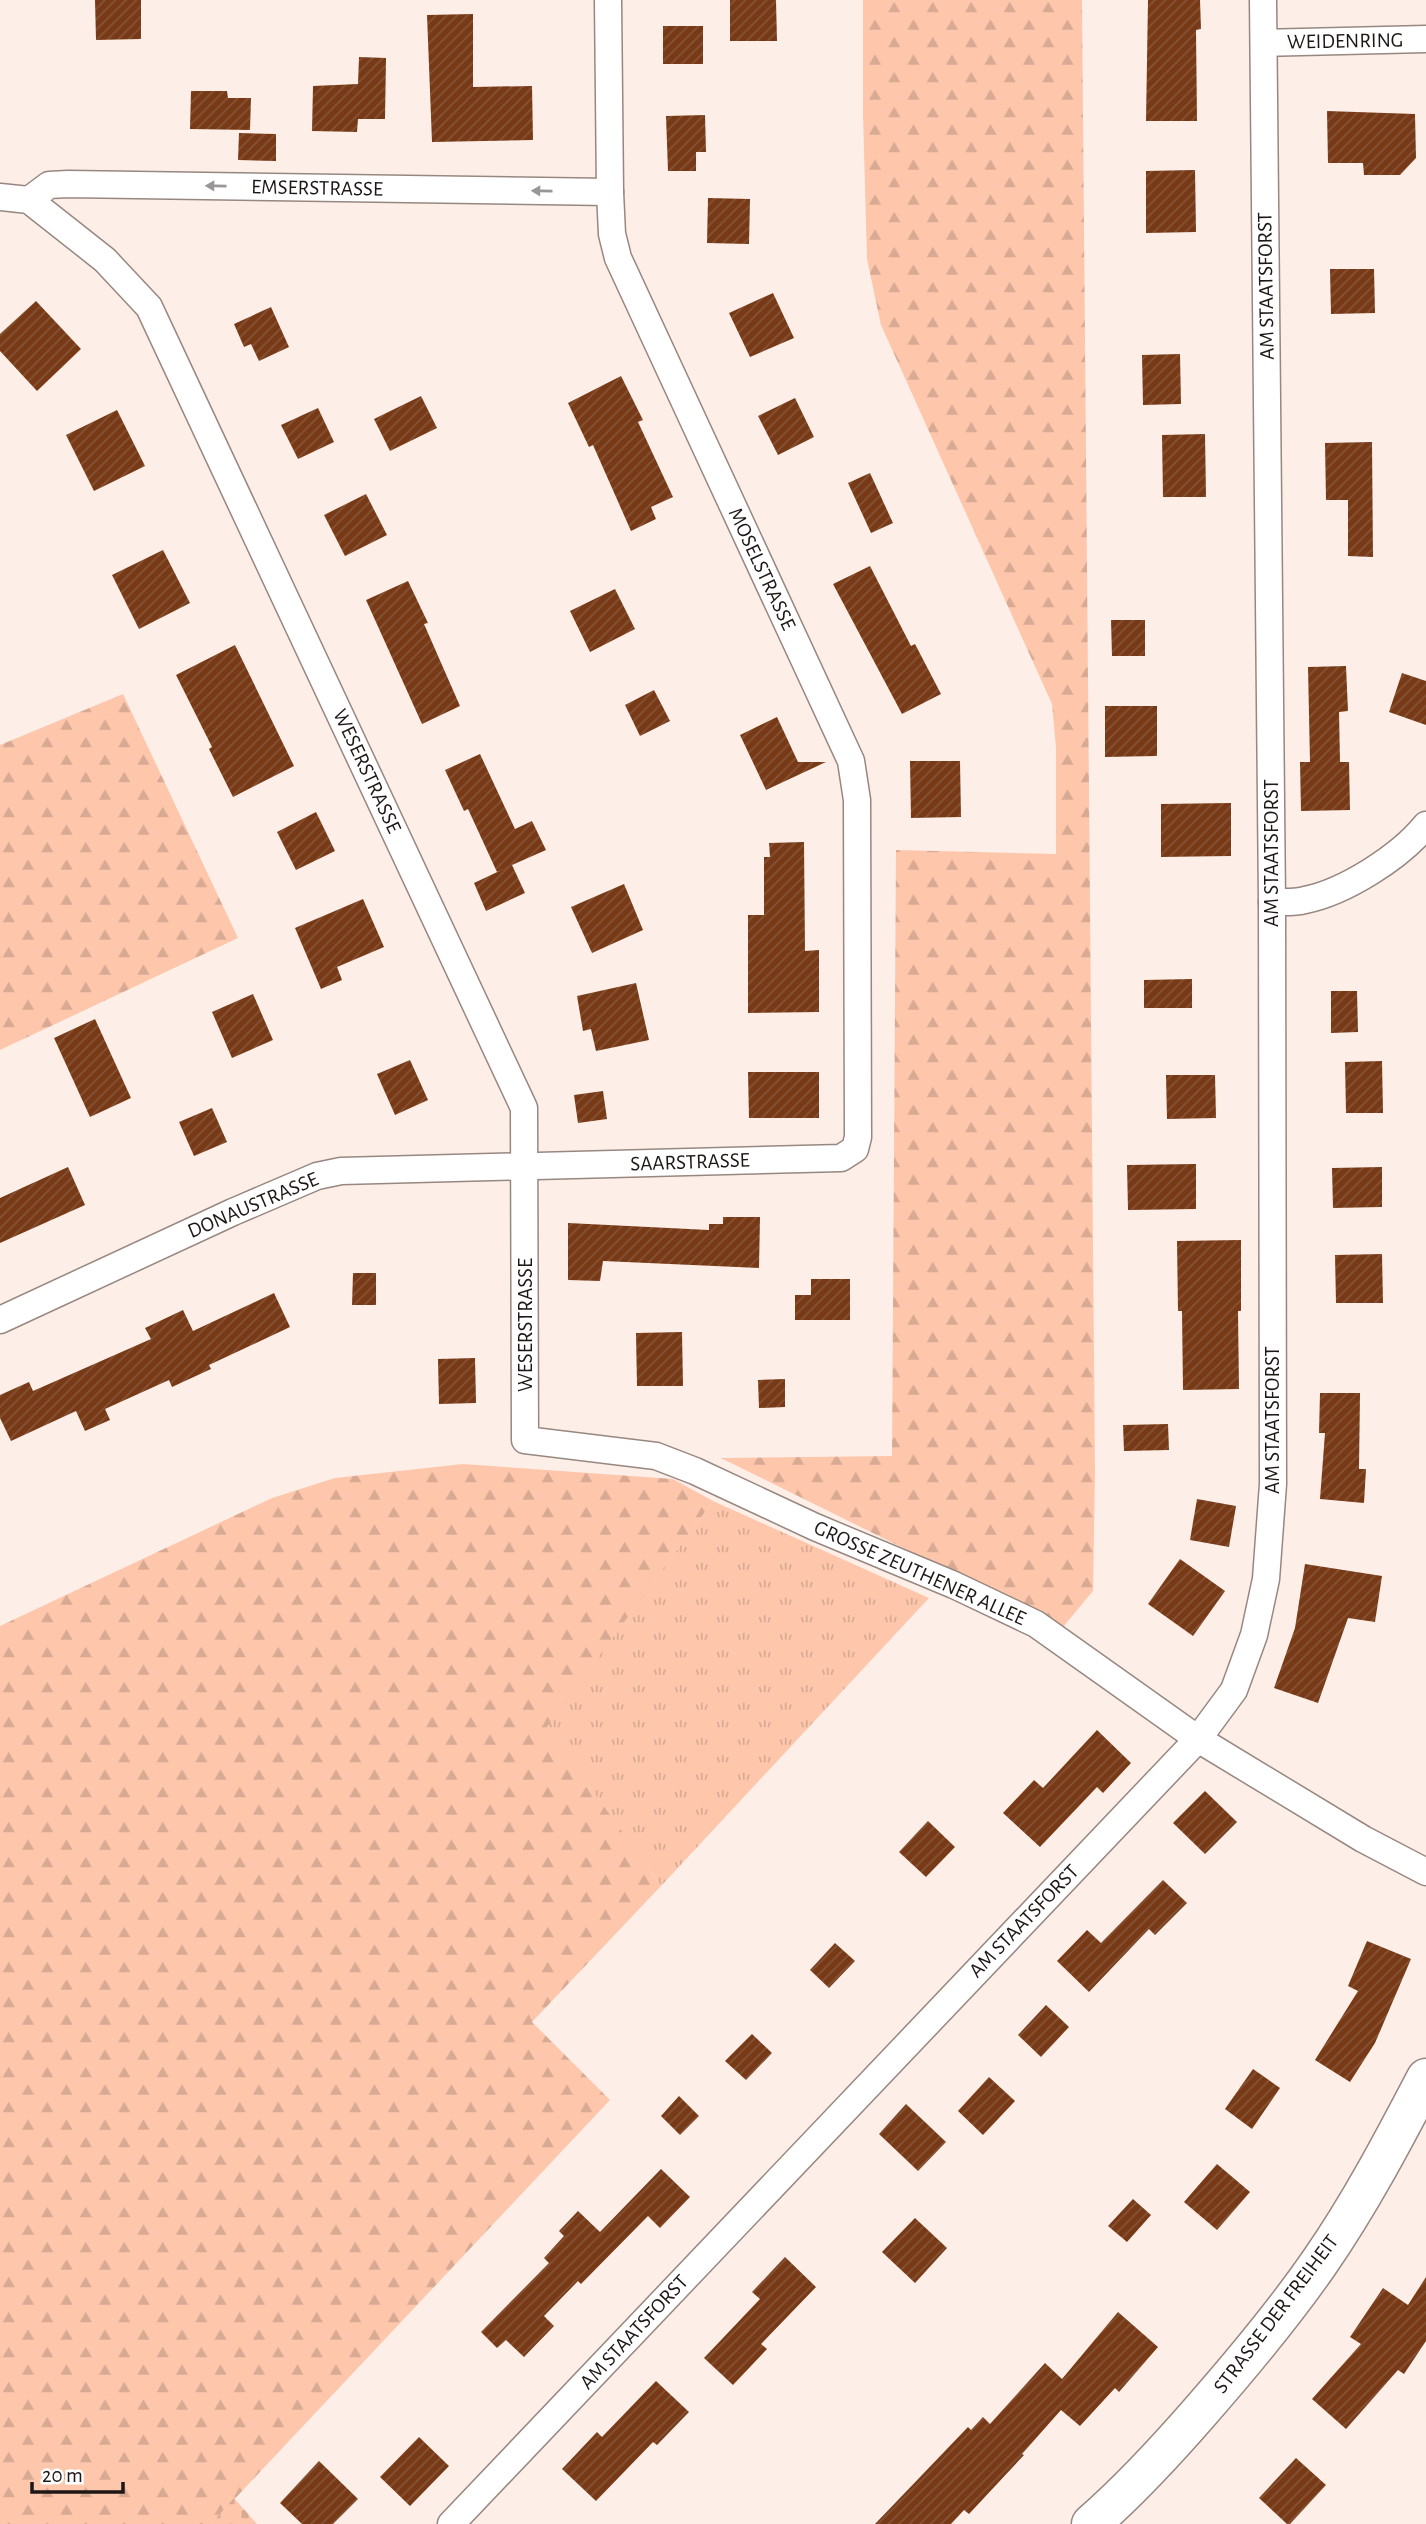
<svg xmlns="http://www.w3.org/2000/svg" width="1426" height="2524" viewBox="0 0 1426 2524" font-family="'Alegreya Sans',sans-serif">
<defs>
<pattern id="grass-tufts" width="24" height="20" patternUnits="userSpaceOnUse" patternTransform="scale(1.75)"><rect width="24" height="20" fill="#fec7ac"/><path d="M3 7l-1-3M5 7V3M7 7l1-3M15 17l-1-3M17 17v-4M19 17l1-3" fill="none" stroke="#d9aa93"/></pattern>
<pattern id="forest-firs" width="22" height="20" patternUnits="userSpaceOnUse" patternTransform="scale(1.75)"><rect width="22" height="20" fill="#fec7ac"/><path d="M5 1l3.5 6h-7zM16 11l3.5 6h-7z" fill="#d9aa93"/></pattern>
<pattern id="cemetery-stones" width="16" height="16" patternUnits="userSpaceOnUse" patternTransform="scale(1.75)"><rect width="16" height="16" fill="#fec7ac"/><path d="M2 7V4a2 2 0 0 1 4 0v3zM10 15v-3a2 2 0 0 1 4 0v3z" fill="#d9aa93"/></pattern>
<pattern id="building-hatch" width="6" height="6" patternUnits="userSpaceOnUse" patternTransform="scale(1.75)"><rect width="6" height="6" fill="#783a16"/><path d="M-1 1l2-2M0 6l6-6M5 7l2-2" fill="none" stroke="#855337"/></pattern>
</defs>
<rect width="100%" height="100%" fill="#fdefe8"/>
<polygon fill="url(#grass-tufts)" points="713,1501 929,1598 661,1886 546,1727"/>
<g fill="url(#forest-firs)">
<polygon points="863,0 1082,0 1095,1470 1093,1591 1063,1627 721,1458 892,1456 896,850 1056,854 1056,748 1052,704 881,325 867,259 863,115"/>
<polygon points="123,694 238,938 0,1050 0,745"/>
<polygon points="463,1464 673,1479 713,1501 547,1727 661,1886 532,2022 610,2100 211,2524 0,2524 0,1626 272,1498 335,1478"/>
</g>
<polygon fill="url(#cemetery-stones)" points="234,2498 257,2524 211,2524"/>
<g fill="url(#building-hatch)">
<polygon points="95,0 141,0 141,39 96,40"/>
<polygon points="730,0 776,0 777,41 730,41"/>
<polygon points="1148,0 1200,0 1201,29 1196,30 1197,121 1146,121"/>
<polygon points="473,14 473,87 532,86 533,140 432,142 427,15"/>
<rect x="663" y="26" width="40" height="38"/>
<polygon points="359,57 386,58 385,119 358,119 357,132 312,131 313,86 358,84"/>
<polygon points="191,91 227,91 228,98 251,98 250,130 190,129"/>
<polygon points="1327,111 1415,114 1416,158 1400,175 1364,175 1363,163 1328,163"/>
<polygon points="705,115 706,152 696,152 696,171 668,171 666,116"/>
<polygon points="239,133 276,134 276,161 238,160"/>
<polygon points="1195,170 1196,232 1146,233 1146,171"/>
<polygon points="708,198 750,199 749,244 707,243"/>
<polygon points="1330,269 1374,269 1375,313 1331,314"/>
<polygon points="773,293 794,338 750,357 729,313"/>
<polygon points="36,301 81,349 37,391 0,351 0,334"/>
<polygon points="271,307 289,347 259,361 251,344 244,347 234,324"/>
<polygon points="1180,354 1181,404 1143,405 1142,355"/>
<polygon points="621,376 643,420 638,422 673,497 651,507 656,519 631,531 593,445 589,447 568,403"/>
<polygon points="421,396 437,428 390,451 374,419"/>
<polygon points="795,398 814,437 778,455 758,416"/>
<polygon points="318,408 334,442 298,459 281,425"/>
<polygon points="117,410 145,466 94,491 66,435"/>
<polygon points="1205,434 1206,497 1163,497 1162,435"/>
<polygon points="1372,442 1373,557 1348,556 1348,500 1326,500 1325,443"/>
<polygon points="870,473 893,523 871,533 848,483"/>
<polygon points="366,494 387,535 345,556 324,515"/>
<polygon points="163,550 190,603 139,629 112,575"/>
<polygon points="870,566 911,646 915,644 941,694 902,714 833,584"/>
<polygon points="408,581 428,623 424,624 460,706 422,724 366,600"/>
<polygon points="615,589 635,629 590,652 570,611"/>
<polygon points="1111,620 1145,620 1145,656 1112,656"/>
<polygon points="235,645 294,766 233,797 209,749 212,747 176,675"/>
<polygon points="1346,666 1348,711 1339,712 1340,762 1349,762 1350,810 1301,811 1300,762 1310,762 1308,667"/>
<polygon points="1402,673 1426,681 1426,725 1389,712"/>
<polygon points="654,690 670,721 640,736 625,705"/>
<polygon points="1105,706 1157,706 1157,756 1105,757"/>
<polygon points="777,717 798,762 826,762 766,790 740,735"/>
<polygon points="480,754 515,829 532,821 546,850 512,865 525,893 486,911 474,883 510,866 497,872 468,809 464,811 445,770"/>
<polygon points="910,761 960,761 961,817 911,818"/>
<polygon points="1231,803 1231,856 1161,857 1161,804"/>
<polygon points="316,812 335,851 296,870 277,832"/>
<polygon points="804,842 805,951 819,950 819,1012 748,1013 748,915 764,915 764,857 770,857 769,843"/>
<polygon points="624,884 643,930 592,953 571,907"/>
<polygon points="363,899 384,947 337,967 342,980 321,989 295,928"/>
<polygon points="1192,979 1192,1008 1144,1008 1144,980"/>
<polygon points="636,983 649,1040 596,1051 591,1029 583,1031 577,996"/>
<polygon points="1331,991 1357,991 1358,1032 1331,1033"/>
<polygon points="253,994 273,1040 232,1058 212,1012"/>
<polygon points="95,1019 131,1098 90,1117 54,1038"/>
<polygon points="410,1060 428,1100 395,1115 377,1074"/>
<polygon points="1382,1061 1383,1113 1346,1113 1345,1062"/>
<polygon points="748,1072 819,1072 819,1118 749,1118"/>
<polygon points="1166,1075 1215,1075 1216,1118 1167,1119"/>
<polygon points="603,1091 607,1119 578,1123 574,1095"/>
<polygon points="212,1108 227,1142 194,1156 179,1122"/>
<polygon points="1196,1164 1196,1209 1128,1210 1127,1165"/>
<polygon points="68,1167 85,1205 0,1243 0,1198"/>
<polygon points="1382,1167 1382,1207 1333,1208 1332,1168"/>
<polygon points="723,1217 760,1217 759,1268 603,1261 600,1281 568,1280 568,1223 709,1230 709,1224 723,1224"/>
<polygon points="1241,1240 1241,1311 1238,1311 1239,1389 1183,1390 1182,1311 1178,1311 1177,1241"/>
<polygon points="1382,1254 1383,1303 1336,1303 1335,1255"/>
<polygon points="353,1273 376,1273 376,1305 352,1305"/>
<polygon points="811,1279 850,1279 850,1320 795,1320 795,1295 811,1295"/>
<polygon points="274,1293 290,1327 209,1365 211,1369 172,1387 169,1380 105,1409 110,1420 85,1431 76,1411 11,1441 0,1418 0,1395 29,1382 33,1391 151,1339 145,1328 183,1310 193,1331"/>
<polygon points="682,1332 683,1386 637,1386 636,1333"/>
<polygon points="475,1358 476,1403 439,1404 438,1359"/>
<polygon points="785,1379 785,1407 759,1408 758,1380"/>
<polygon points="1320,1393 1360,1393 1359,1469 1366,1469 1364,1503 1320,1499 1325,1433 1319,1433"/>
<polygon points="1168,1424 1169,1450 1124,1451 1123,1425"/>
<polygon points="1197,1499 1236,1506 1229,1547 1190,1540"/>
<polygon points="1180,1559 1225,1591 1193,1636 1148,1604"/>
<polygon points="1305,1564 1382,1576 1375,1622 1348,1618 1318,1703 1274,1688 1295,1628"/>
<polygon points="1097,1730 1131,1763 1103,1793 1097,1787 1040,1847 1003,1813 1034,1780 1043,1788"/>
<polygon points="1205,1791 1237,1822 1205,1854 1173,1823"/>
<polygon points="928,1821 955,1847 926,1877 899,1852"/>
<polygon points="1163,1880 1187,1903 1155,1935 1149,1929 1089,1992 1057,1961 1087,1930 1101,1943"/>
<polygon points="1367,1941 1411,1959 1375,2043 1350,2082 1315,2060 1358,1991 1348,1986"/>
<polygon points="835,1943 855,1961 829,1988 810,1970"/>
<polygon points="1046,2005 1069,2027 1041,2057 1018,2035"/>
<polygon points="752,2034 772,2053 746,2080 725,2061"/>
<polygon points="1253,2069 1280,2088 1252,2129 1225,2109"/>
<polygon points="989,2077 1015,2101 983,2135 958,2111"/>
<polygon points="679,2096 699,2116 680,2135 661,2116"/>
<polygon points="906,2104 946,2142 918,2171 879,2134"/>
<polygon points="1217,2164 1250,2192 1217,2230 1184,2202"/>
<polygon points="661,2169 690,2197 660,2228 648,2216 581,2284 578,2281 544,2316 554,2326 524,2357 506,2340 497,2348 481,2332 549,2263 544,2258 564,2236 559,2231 578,2211 600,2232"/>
<polygon points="1133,2199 1151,2215 1127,2242 1108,2226"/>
<polygon points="915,2218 947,2248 915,2283 882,2252"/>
<polygon points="785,2257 816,2287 761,2344 767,2349 733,2385 704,2358 760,2299 752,2292"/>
<polygon points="1426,2277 1426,2341 1404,2374 1398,2370 1346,2429 1312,2399 1361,2344 1350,2337 1383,2288 1408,2305"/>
<polygon points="1118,2312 1158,2347 1119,2392 1115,2388 1080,2426 1061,2410 1022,2454 1024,2455 969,2514 964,2510 951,2524 875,2524 968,2427 971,2430 983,2417 990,2424 1045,2363 1062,2379"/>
<polygon points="656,2381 689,2412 657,2445 653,2442 596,2501 562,2469 597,2432 602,2437"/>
<polygon points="419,2437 449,2466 410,2506 380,2477"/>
<polygon points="1296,2458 1326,2485 1290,2524 1287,2524 1259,2498"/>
<polygon points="319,2461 358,2499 333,2524 302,2524 280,2503"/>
</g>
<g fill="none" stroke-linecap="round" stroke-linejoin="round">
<defs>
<g id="street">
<polyline points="1264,43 1426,39"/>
<polyline points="0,197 29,200 105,260 149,307 524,1108 525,1440 656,1456 695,1471 815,1527 954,1585 1036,1624 1198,1739 1363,1839 1426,1872"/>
<polyline points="29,200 49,185 68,184 610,192"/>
<path d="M1272 902C1282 902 1294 903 1305 900 1345 892 1400 857 1426 825"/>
<polyline points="0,1320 233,1212 317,1176 341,1171 841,1158 855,1149 858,1137 857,800 851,761 618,258 612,234 610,192 608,0"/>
<polyline points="451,2524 1198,1739 1234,1690 1254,1635 1266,1579 1273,1484 1272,902 1263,0"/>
</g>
<path id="secondary" d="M1091 2524C1130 2490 1165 2452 1199 2413 1241 2365 1283 2315 1319 2263 1360 2204 1393 2141 1426 2078"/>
</defs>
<use href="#street" stroke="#978780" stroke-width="29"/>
<use href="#secondary" stroke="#978780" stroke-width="41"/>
<use href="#street" stroke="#fff" stroke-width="26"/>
<use href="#secondary" stroke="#fff" stroke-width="38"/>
</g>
<defs><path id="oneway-solid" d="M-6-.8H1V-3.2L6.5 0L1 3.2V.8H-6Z" transform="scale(1.75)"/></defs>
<g fill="#999796">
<use href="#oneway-solid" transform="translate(216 186) rotate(-179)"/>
<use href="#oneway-solid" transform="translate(542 191) rotate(-179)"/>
</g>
<g text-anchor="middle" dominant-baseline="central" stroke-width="7" stroke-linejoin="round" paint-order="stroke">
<g font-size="21" fill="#1d1715" stroke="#fff">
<text transform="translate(1345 41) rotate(-1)">WEIDENRING</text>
<text transform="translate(317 188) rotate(1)">EMSERSTRASSE</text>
<text transform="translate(1266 286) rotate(-91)">AM STAATSFORST</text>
<text transform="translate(762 569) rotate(65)">MOSELSTRASSE</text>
<text transform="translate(367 771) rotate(65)">WESERSTRASSE</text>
<text transform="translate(1271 853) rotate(-90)">AM STAATSFORST</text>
<text transform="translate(690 1162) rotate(-2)">SAARSTRASSE</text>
<text transform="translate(253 1205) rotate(-23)">DONAUSTRASSE</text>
<text transform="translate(525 1325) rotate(-90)">WESERSTRASSE</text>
<text transform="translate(1272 1420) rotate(-90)">AM STAATSFORST</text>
<text transform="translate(920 1573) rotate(24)">GROSSE ZEUTHENER ALLEE</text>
<text transform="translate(1024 1921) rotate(-46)">AM STAATSFORST</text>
<text transform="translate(1276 2314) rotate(-53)">STRASSE DER FREIHEIT</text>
<text transform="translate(634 2332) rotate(-47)">AM STAATSFORST</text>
</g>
</g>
<path d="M32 2482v10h91v-10" fill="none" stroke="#1d1715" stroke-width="3.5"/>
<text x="42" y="2482" font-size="21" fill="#1d1715" stroke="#ffffff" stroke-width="5" paint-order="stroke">20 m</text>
</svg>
